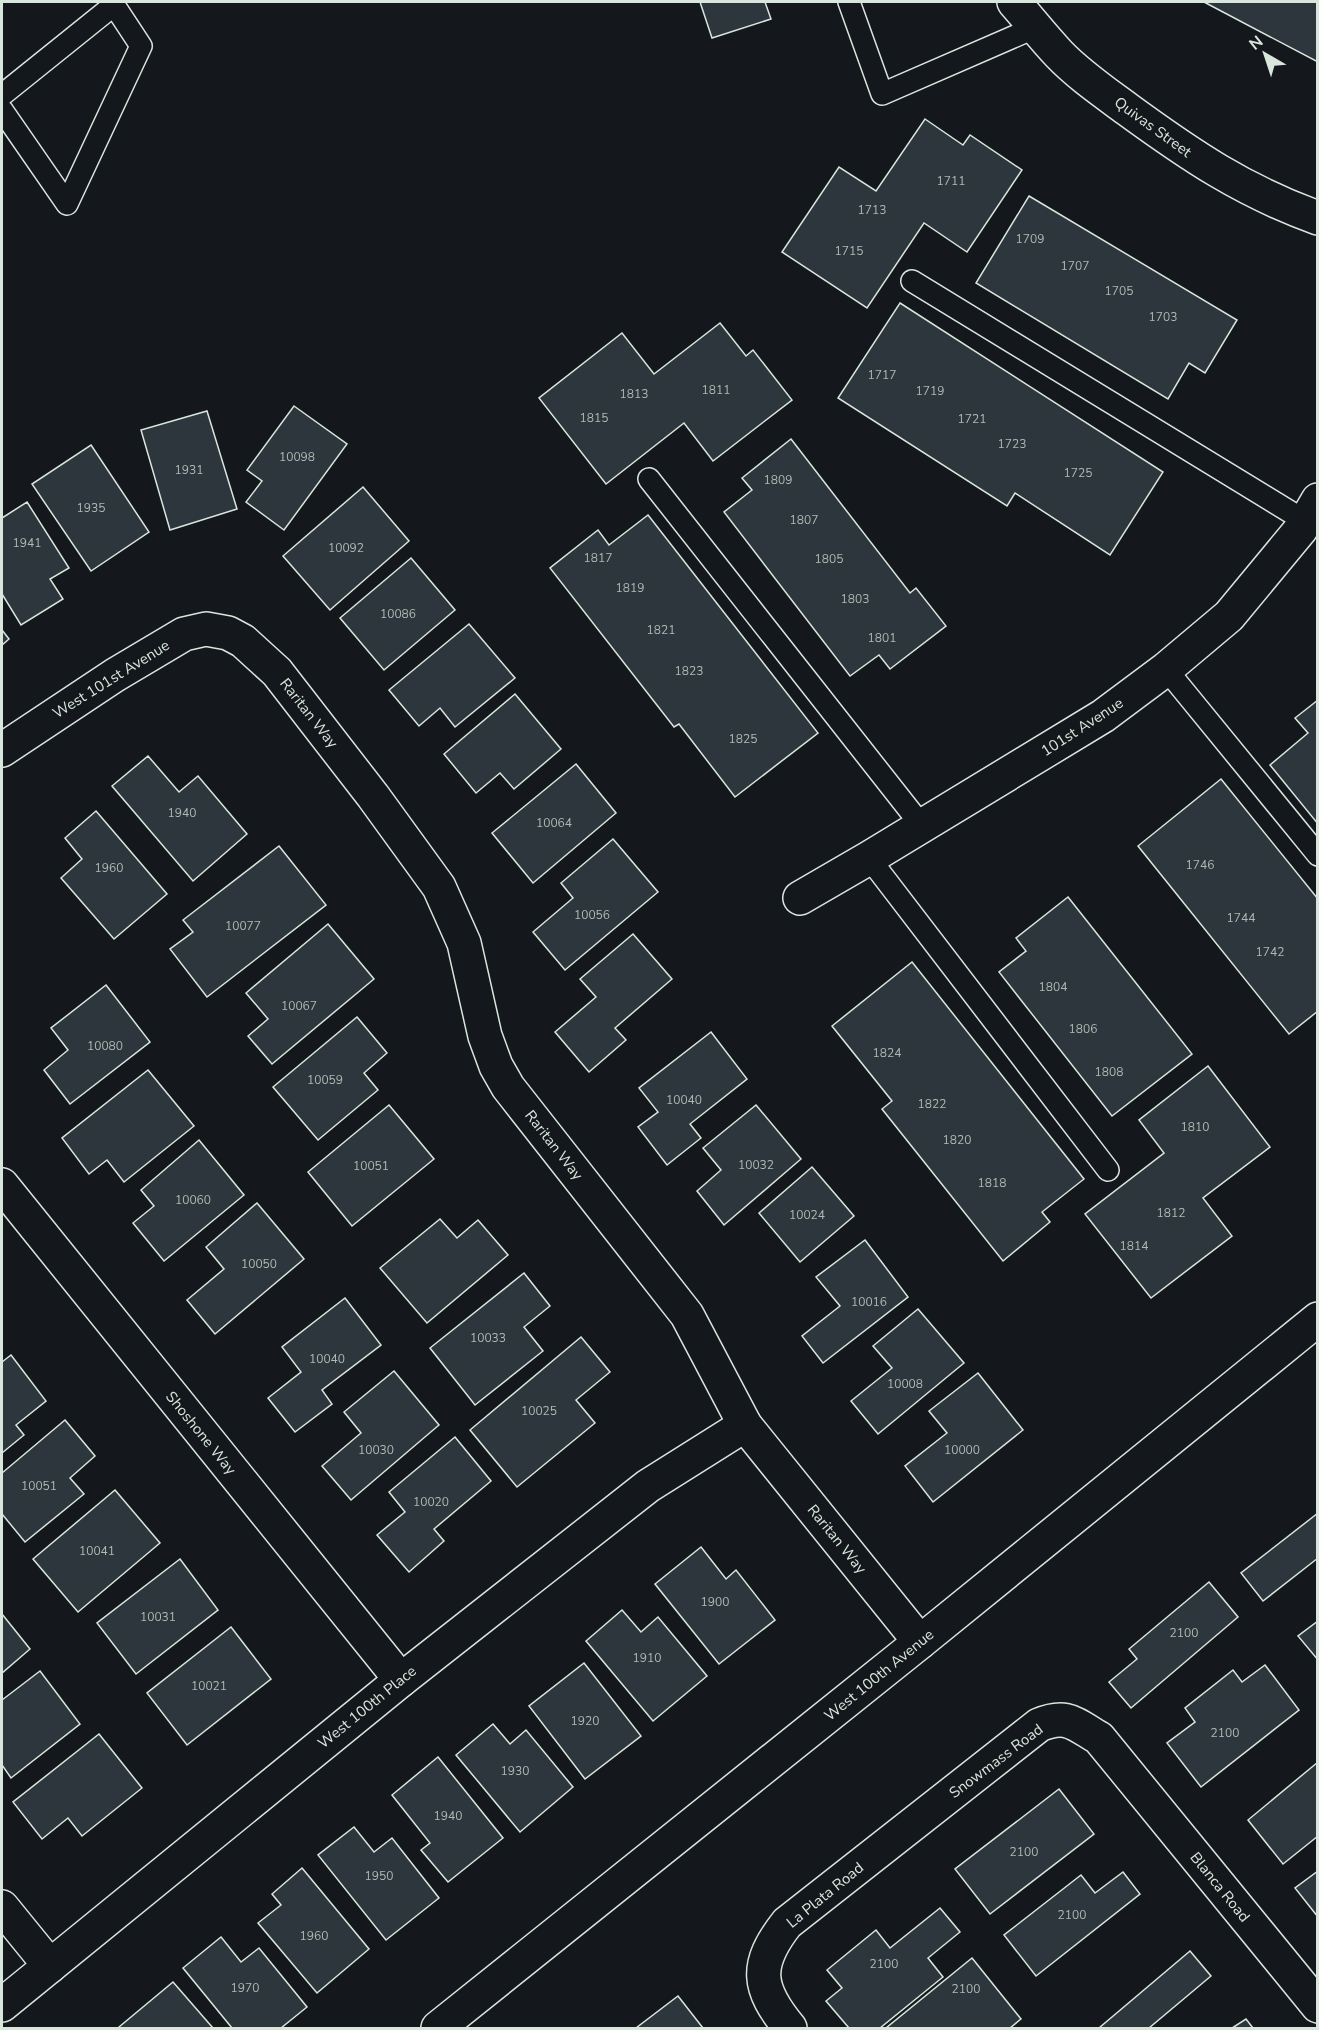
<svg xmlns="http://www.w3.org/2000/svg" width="1319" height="2030" viewBox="0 0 1319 2030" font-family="'Nunito Sans',sans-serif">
<rect width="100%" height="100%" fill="#14181c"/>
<g fill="#2c363c" stroke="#d8e6dc" stroke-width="1.5">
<polygon points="700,2 765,2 771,19 712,38"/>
<polygon points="1204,2 1318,2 1318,62"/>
<polygon points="925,119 963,145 970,135 1022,170 967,252 924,223 867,308 782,252 839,167 876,191"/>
<polygon points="1029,196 1237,320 1205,373 1189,363 1168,399 976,283"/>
<polygon points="900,303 1163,472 1110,555 1015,493 1007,506 838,398"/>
<polygon points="720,323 746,356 753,350 792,400 713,461 684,423 606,484 539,398 622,333 654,374"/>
<polygon points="294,406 347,444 284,530 246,502 262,481 247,470"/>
<polygon points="207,411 237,509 170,530 141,430"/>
<polygon points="791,439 910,593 916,588 946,626 890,669 879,655 850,676 724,512 752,490 742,478"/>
<polygon points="91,445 149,532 91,571 32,484"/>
<polygon points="363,487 409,541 330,610 283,556"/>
<polygon points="27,502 69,568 50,579 63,599 21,625 2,594 2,518"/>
<polygon points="648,515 818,733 735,797 679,724 674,727 550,568 598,530 609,545"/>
<polygon points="411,558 455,610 384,670 340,618"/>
<polygon points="469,624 515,678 455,727 440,708 419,726 389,690"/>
<polygon points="2,630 9,639 2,645"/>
<polygon points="515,694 561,749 514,789 500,773 476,793 444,754"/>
<polygon points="1318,700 1318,824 1270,765 1308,733 1295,718"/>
<polygon points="148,756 179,792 198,776 247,834 193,881 112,786"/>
<polygon points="576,764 616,813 533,883 492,833"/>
<polygon points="1221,779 1318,899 1318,1011 1289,1034 1138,846"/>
<polygon points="96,811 167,894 114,939 61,878 82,859 65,838"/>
<polygon points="613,839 658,892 565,970 533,932 573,898 561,883"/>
<polygon points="279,846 326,905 207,997 170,949 193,932 183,920"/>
<polygon points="1068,897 1192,1054 1112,1116 999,972 1026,951 1016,938"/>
<polygon points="328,924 374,979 272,1064 248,1036 268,1019 246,993"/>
<polygon points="633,934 672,979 615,1028 626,1040 589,1072 555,1032 596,997 580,979"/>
<polygon points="912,962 1084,1179 1042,1212 1050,1222 1003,1261 882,1109 892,1101 832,1026"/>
<polygon points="106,985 150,1042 70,1104 44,1070 68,1050 51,1028"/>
<polygon points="357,1017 387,1053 364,1073 378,1090 318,1140 273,1087"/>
<polygon points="711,1032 747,1079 690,1124 701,1138 667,1165 638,1127 658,1112 639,1088"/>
<polygon points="1208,1066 1270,1147 1203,1198 1232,1236 1151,1298 1085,1214 1164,1153 1139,1120"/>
<polygon points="148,1070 194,1126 124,1182 107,1160 89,1174 62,1138"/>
<polygon points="389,1105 434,1159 352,1226 308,1172"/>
<polygon points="756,1105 801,1159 724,1225 697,1191 721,1170 703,1148"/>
<polygon points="199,1140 244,1195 164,1261 133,1223 154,1206 141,1190"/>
<polygon points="812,1167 854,1216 800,1262 759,1213"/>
<polygon points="257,1203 304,1259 215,1334 187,1300 224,1269 206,1247"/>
<polygon points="440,1219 457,1238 478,1220 508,1255 427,1323 380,1268"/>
<polygon points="865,1240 908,1297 823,1363 802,1336 840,1306 816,1277"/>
<polygon points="524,1273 550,1306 524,1327 543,1351 475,1405 430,1348"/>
<polygon points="345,1298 381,1345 322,1390 332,1404 295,1432 268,1398 301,1372 282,1347"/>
<polygon points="918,1309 964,1363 878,1434 851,1401 892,1368 873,1346"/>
<polygon points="581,1337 610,1372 576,1400 595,1423 517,1487 470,1430"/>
<polygon points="11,1355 46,1401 16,1425 24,1435 2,1453 2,1362"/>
<polygon points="394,1371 439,1425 351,1500 322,1466 361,1433 344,1412"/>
<polygon points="978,1373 1023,1430 933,1502 905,1466 947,1433 929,1411"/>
<polygon points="65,1420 95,1456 70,1478 84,1494 25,1542 2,1514 2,1473"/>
<polygon points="455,1437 491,1481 434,1529 444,1541 409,1572 377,1535 405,1512 389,1492"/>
<polygon points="115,1490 160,1543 78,1612 33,1559"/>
<polygon points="1318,1513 1318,1558 1263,1601 1241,1573"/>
<polygon points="701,1547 726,1579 736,1570 775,1620 719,1664 655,1584"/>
<polygon points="180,1559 218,1610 136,1674 97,1623"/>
<polygon points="1209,1582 1238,1617 1131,1708 1109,1682 1137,1659 1129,1649"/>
<polygon points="622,1610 641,1632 658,1617 707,1676 653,1721 586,1641"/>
<polygon points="2,1614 30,1649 2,1673"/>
<polygon points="1318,1621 1318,1660 1298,1636"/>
<polygon points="231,1627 271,1679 187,1745 147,1693"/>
<polygon points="584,1663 641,1736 585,1779 529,1706"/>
<polygon points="1265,1665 1299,1710 1201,1787 1167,1743 1195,1722 1185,1708 1233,1670 1242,1682"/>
<polygon points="40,1671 80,1724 11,1778 2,1765 2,1700"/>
<polygon points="493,1724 510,1744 526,1730 573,1787 520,1832 456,1755"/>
<polygon points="99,1734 142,1788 82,1836 68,1818 42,1839 13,1802"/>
<polygon points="438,1757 503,1838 448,1882 421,1850 430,1843 392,1795"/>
<polygon points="1318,1762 1318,1836 1283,1864 1248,1820"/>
<polygon points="1059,1789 1094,1834 990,1914 955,1869"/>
<polygon points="354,1827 374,1852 392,1838 439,1898 386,1940 318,1855"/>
<polygon points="302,1868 369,1949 317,1993 258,1923 281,1905 272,1894"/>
<polygon points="1318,1871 1318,1917 1295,1888"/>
<polygon points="1123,1872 1140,1894 1036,1976 1004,1935 1081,1875 1095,1893"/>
<polygon points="940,1908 960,1932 928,1958 943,1977 880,2028 849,2028 826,2001 842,1988 827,1970 876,1930 890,1948"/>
<polygon points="221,1937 241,1962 259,1948 307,2007 281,2028 232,2028 183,1968"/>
<polygon points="1190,1951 1211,1976 1149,2028 1099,2028"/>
<polygon points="972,1958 1021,2019 1010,2028 886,2028"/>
<polygon points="173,1982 213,2028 120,2028 119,2027"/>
<polygon points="678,1996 703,2028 636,2028"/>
<polygon points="1246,2019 1253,2028 1232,2028"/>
</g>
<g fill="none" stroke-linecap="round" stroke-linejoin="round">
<defs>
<g id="service">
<polyline points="849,2 882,94 1036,27"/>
<polyline points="2,95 114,5"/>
<polyline points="2,110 67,204 141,46 112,2"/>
<polyline points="912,281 1305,521"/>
<polyline points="649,479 922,826"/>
<polyline points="1166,669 1318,855"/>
<polyline points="869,858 1108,1170"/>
</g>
<g id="minor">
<path d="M1014 2C1029 19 1043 37 1059 54 1078 74 1104 92 1127 109 1190 155 1243 191 1318 218"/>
<polyline points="2,750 115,675 184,634 206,629 228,633 243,641 277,672 373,796 439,887 464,943 485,1036 496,1066 508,1087 687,1315 745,1425 920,1642"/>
<polyline points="800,898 869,858 1103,716 1166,669 1229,616 1301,529 1318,500"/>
<polyline points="2,1185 401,1680"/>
<polyline points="2,1907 50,1966"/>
<polyline points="2,2005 401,1680 648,1486 745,1425"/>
<path d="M790 2028C757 1988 754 1965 787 1923L1039 1725C1067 1713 1075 1724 1099 1738L1318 2006"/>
</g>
<polyline id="tertiary" points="438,2028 920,1642 1318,1319"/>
</defs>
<use href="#service" stroke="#d8e6dc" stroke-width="24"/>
<use href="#minor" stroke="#d8e6dc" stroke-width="36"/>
<use href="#tertiary" stroke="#d8e6dc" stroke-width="36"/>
<use href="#service" stroke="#14181c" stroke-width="21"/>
<use href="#minor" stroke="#14181c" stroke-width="33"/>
<use href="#tertiary" stroke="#14181c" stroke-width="33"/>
</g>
<g text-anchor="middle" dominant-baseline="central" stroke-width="4.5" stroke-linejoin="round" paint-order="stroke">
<g font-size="12" fill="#adbab4">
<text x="951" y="181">1711</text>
<text x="872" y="210">1713</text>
<text x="1030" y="239">1709</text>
<text x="849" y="251">1715</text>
<text x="1075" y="266">1707</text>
<text x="1119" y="291">1705</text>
<text x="1163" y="317">1703</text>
<text x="882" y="375">1717</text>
<text x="716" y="390">1811</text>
<text x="930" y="391">1719</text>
<text x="634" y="394">1813</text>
<text x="594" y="418">1815</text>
<text x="972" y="419">1721</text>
<text x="1012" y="444">1723</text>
<text x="297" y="457">10098</text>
<text x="189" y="470">1931</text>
<text x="1078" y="473">1725</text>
<text x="778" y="480">1809</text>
<text x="91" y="508">1935</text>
<text x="804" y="520">1807</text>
<text x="27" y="543">1941</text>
<text x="346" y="548">10092</text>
<text x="598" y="558">1817</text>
<text x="829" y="559">1805</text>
<text x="630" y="588">1819</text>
<text x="855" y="599">1803</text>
<text x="398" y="614">10086</text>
<text x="661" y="630">1821</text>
<text x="882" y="638">1801</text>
<text x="689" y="671">1823</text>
<text x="743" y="739">1825</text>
<text x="182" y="813">1940</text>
<text x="554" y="823">10064</text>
<text x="1200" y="865">1746</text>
<text x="109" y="868">1960</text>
<text x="592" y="915">10056</text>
<text x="1241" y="918">1744</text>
<text x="243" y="926">10077</text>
<text x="1270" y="952">1742</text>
<text x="1053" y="987">1804</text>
<text x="299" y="1006">10067</text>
<text x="1083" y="1029">1806</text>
<text x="105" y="1046">10080</text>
<text x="887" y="1053">1824</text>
<text x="1109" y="1072">1808</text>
<text x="325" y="1080">10059</text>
<text x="684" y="1100">10040</text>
<text x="932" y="1104">1822</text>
<text x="1195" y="1127">1810</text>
<text x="957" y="1140">1820</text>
<text x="756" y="1165">10032</text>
<text x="371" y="1166">10051</text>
<text x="992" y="1183">1818</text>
<text x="193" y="1200">10060</text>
<text x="1171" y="1213">1812</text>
<text x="807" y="1215">10024</text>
<text x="1134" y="1246">1814</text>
<text x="259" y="1264">10050</text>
<text x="869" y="1302">10016</text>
<text x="488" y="1338">10033</text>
<text x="327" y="1359">10040</text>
<text x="905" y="1384">10008</text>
<text x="539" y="1411">10025</text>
<text x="376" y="1450">10030</text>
<text x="962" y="1450">10000</text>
<text x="39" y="1486">10051</text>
<text x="431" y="1502">10020</text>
<text x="97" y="1551">10041</text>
<text x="715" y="1602">1900</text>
<text x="158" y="1617">10031</text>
<text x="1184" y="1633">2100</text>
<text x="647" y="1658">1910</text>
<text x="209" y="1686">10021</text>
<text x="585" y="1721">1920</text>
<text x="1225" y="1733">2100</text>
<text x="515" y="1771">1930</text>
<text x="448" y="1816">1940</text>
<text x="1024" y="1852">2100</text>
<text x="379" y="1876">1950</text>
<text x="1072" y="1915">2100</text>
<text x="314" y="1936">1960</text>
<text x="884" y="1964">2100</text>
<text x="245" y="1988">1970</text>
<text x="966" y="1989">2100</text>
</g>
<g font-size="15" fill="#d8e6dc" stroke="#14181c">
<text transform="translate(1153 127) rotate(36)">Quivas Street</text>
<text transform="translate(111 679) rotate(-32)">West 101st Avenue</text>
<text transform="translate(309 713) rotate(52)">Raritan Way</text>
<text transform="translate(1082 727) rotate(-33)">101st Avenue</text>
<text transform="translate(554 1145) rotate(52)">Raritan Way</text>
<text transform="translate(201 1433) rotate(51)">Shoshone Way</text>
<text transform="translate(837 1539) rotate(51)">Raritan Way</text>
<text transform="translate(879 1675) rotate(-39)">West 100th Avenue</text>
<text transform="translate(367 1707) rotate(-39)">West 100th Place</text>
<text transform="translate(996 1761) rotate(-37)">Snowmass Road</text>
<text transform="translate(1220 1887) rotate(51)">Blanca Road</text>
<text transform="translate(825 1895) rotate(-39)">La Plata Road</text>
</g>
</g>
<rect width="1319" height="2030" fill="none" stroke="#d8e6dc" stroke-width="6"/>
<g transform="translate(1265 54) rotate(321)" stroke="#14181c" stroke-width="4.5" paint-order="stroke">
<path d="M0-4.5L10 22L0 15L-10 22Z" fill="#d8e6dc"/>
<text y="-9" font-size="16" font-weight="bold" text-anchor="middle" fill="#d8e6dc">N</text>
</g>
</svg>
